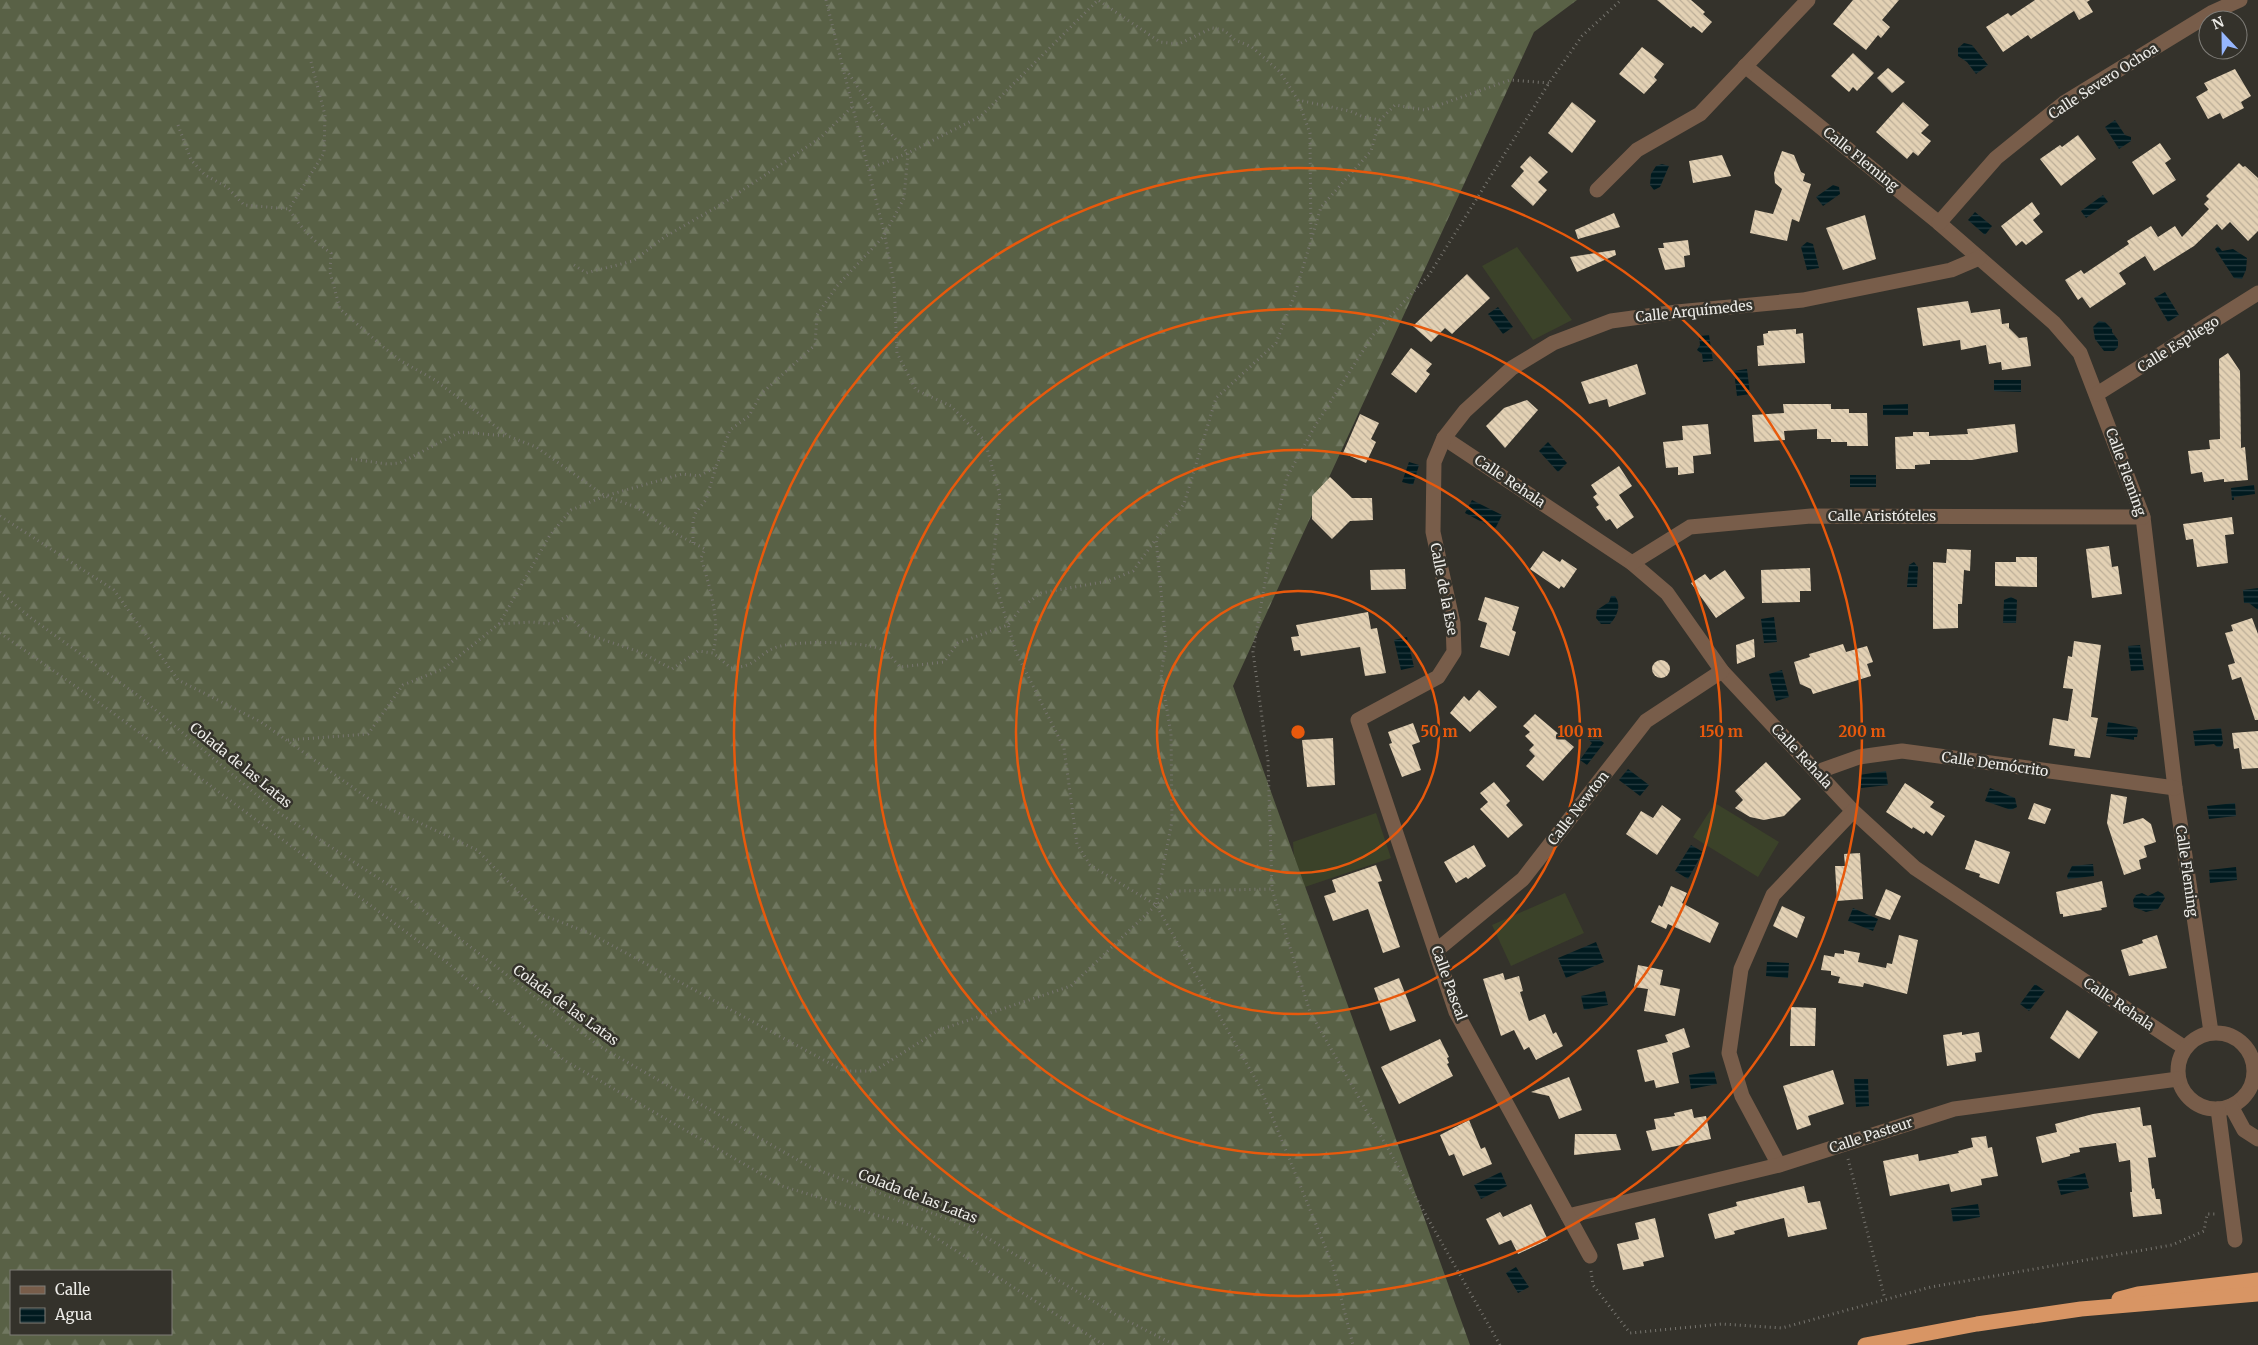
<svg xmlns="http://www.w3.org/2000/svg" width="2258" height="1345" viewBox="0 0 2258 1345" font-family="Merriweather,serif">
<defs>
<pattern id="forest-firs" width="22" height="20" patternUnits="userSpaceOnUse" patternTransform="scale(1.25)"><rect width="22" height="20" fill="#596146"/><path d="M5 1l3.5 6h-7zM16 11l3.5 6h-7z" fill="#717861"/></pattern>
<pattern id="water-rules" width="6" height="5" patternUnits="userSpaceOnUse" patternTransform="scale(1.25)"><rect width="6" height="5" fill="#001a1f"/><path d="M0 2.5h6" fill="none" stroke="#263b40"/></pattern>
<pattern id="building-back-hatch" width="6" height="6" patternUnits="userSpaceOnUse" patternTransform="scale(1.25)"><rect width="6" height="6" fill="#e3d1b4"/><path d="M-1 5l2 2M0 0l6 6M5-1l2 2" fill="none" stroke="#bcae98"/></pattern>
</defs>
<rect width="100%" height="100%" fill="#34322b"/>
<g fill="#3b4229">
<polygon points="1517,247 1572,320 1533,340 1482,266"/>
<polygon points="1715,803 1779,842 1758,877 1693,837"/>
<polygon points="1376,813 1391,858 1296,890 1293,842"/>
<polygon points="1565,893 1584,933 1511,966 1492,925"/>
</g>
<path fill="url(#forest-firs)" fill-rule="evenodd" d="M0 0H1577L1534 32 1233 686 1470 1345H0ZM11 1271H171V1334H11Z"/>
<g fill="url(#water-rules)">
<polygon points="1964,43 1972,45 1988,65 1976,74 1967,62 1958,56 1958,48"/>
<polygon points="2115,120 2125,135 2131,137 2131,141 2119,149 2105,127"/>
<polygon points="1662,164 1669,166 1660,187 1654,190 1650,185 1651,174 1656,166"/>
<polygon points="1833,185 1839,187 1840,194 1823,206 1816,197"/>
<polygon points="2103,195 2108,202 2086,218 2081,211"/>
<polygon points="1975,212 1992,226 1985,235 1968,220"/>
<polygon points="1807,242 1813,244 1819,268 1807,270 1801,247"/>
<polygon points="2218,246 2222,251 2233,249 2247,258 2246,270 2242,279 2234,278 2215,249"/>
<polygon points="2165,292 2179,315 2168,322 2154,298"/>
<polygon points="1498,307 1513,327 1503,334 1488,314"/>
<polygon points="2099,321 2105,322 2112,329 2112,332 2118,340 2118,347 2114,351 2104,351 2095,339 2093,327"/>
<polygon points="1709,335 1713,361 1703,362 1702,354 1697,350 1700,345 1699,336"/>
<polygon points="1747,369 1750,394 1737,396 1734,371"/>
<polygon points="1994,380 2021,380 2021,392 1994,391"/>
<polygon points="1908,404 1908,415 1883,415 1883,405"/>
<polygon points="1548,442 1567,463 1558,472 1539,451"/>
<polygon points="1409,462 1419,465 1413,485 1402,482"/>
<rect x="1850" y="475" width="26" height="12"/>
<polygon points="2254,485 2255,494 2234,497 2234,500 2232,500 2231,488"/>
<polygon points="1472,500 1502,515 1495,529 1465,513"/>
<polygon points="1914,562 1918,567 1917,587 1907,587 1909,565"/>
<polygon points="2258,588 2258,610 2249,603 2244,603 2243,590"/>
<path d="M1615 596C1622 606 1617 616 1610 624H1601L1596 618 1597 610 1609 602 1611 596Z"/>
<polygon points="2011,597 2017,600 2016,623 2003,623 2004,600"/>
<polygon points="1774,617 1777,642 1764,643 1761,619"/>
<polygon points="1407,637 1414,667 1401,670 1394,640"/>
<polygon points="2140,645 2144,670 2131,671 2128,646"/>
<polygon points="1782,670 1789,697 1776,701 1769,674"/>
<polygon points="2108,722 2136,727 2138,730 2137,737 2134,737 2134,740 2106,736"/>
<polygon points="2221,728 2223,743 2221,747 2217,747 2214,744 2195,746 2193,731"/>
<polygon points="1593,734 1604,743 1587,765 1580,760 1592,743 1589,740"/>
<polygon points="1628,769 1649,785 1640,796 1619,780"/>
<polygon points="1886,771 1888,785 1861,788 1859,775"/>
<polygon points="1990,788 2015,798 2017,807 2011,810 1985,801"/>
<polygon points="2235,803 2236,816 2209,819 2207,806"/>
<polygon points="1691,845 1703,852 1688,879 1675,871"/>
<polygon points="2093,864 2094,876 2068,879 2067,876 2072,866"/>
<polygon points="2236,867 2237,880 2210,883 2209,870"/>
<polygon points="2158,891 2163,894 2165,898 2158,909 2146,912 2134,907 2133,900 2136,895 2142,893 2148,896"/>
<polygon points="1853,908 1878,919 1873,931 1848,921"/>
<polygon points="1596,942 1604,962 1566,978 1558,958"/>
<polygon points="1767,962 1789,963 1788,978 1766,976"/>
<polygon points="2035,984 2045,991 2029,1011 2020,1004"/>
<polygon points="1605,991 1608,1005 1584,1010 1581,996"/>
<polygon points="1714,1071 1717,1084 1691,1089 1689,1075"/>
<polygon points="1854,1079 1868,1079 1869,1106 1856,1107"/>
<polygon points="1501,1172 1507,1186 1481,1199 1474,1185"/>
<polygon points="2085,1173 2089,1188 2061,1195 2057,1181"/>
<polygon points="1978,1204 1980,1217 1953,1222 1951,1208"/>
<polygon points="1516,1267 1529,1287 1518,1293 1506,1273"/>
</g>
<g fill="url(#building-back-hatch)">
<polygon points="1657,0 1691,0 1705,12 1703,14 1712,22 1702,33 1693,26 1691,28"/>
<polygon points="1853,0 1899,0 1882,20 1890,27 1881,38 1878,35 1866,50 1833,24"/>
<polygon points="2035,0 2090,0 2087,2 2093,12 2079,20 2074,11 2031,39 2028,35 2003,52 1986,27 2008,13 2011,16"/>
<polygon points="1642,47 1664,64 1654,77 1657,80 1644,94 1619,74"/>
<polygon points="1853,53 1874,73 1857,91 1853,87 1849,92 1831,76"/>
<polygon points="1888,68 1905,82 1892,93 1877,78"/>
<polygon points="2235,69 2251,96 2241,102 2244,108 2223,119 2220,113 2208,119 2196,97 2208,90 2204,83"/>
<polygon points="1572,102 1596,121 1572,153 1548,133"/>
<polygon points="1903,102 1929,125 1921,133 1931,141 1918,156 1913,152 1907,159 1876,132"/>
<polygon points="2078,135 2096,159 2061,186 2040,159 2060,145 2062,147"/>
<polygon points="2160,143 2171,159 2165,163 2176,180 2153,195 2132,162"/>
<polygon points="1782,151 1794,155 1801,172 1805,174 1803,181 1811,184 1799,222 1792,219 1787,241 1750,233 1755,210 1773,214 1782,189 1775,183 1774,173"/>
<polygon points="1722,155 1731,176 1693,183 1689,161"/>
<polygon points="1530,156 1548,172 1538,182 1547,190 1533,206 1511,186 1524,171 1520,167"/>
<polygon points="2239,163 2243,167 2245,166 2258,178 2258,231 2248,241 2230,222 2222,230 2217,224 2194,246 2154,271 2145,256 2119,273 2126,284 2090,308 2082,297 2078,300 2065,280 2081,270 2084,274 2129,244 2127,241 2151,226 2158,237 2175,226 2182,237 2209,209 2204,204 2209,199 2206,196"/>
<polygon points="2032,202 2040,214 2033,220 2043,232 2026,245 2022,241 2016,246 2001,226"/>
<polygon points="1614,213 1620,227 1578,239 1575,230"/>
<polygon points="1865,215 1876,259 1843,270 1826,228"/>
<polygon points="1688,240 1690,255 1684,256 1685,267 1665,270 1658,248 1664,248 1663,243"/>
<polygon points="1615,250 1616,255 1577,272 1570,257"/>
<polygon points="1467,274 1490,298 1452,334 1445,328 1431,342 1413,326"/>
<polygon points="1968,301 1971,313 2000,309 2002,324 2009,323 2009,328 2019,338 2027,337 2031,366 2002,370 2001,362 1989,364 1986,345 1961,350 1960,340 1923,346 1917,308"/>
<polygon points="1796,329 1796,334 1803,333 1805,363 1758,366 1757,346 1764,345 1763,334 1768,333 1768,331"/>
<polygon points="1411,348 1432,364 1426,371 1430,374 1416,393 1391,374"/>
<polygon points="2228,353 2240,371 2241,448 2245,447 2248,480 2224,482 2224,479 2204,482 2202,472 2191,474 2188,451 2210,449 2209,440 2220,439 2219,359"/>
<polygon points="1637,364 1646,394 1609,407 1607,399 1589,404 1581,382"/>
<polygon points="1527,400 1538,410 1505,448 1486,426 1504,408"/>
<polygon points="1783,404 1831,404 1831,409 1849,409 1849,413 1867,413 1868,446 1847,446 1847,442 1831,442 1831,439 1817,439 1817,429 1784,431 1785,440 1754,442 1752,415 1784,413"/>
<polygon points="1360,414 1379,423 1371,439 1376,442 1366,463 1343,453"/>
<polygon points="1708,424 1711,454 1693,456 1694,473 1678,475 1678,467 1666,468 1663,442 1683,440 1682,426"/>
<polygon points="2015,424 2018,452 1972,460 1930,460 1930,464 1915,465 1915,469 1896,469 1895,437 1913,436 1913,432 1929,432 1929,436 1968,434 1967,429"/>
<polygon points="1619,466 1632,486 1619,495 1634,517 1617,529 1610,519 1606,521 1596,507 1599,505 1593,497 1597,494 1591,485"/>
<polygon points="1330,477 1352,498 1372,498 1373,520 1350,521 1332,539 1312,519 1312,496"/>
<polygon points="2232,517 2234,534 2225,535 2228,563 2197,567 2193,539 2186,540 2183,524"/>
<polygon points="2109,546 2112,567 2118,566 2122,594 2092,598 2086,549"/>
<polygon points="1947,549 1971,550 1970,571 1964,570 1962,604 1958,604 1958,628 1933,629 1933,562 1946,563"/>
<polygon points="1543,551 1560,562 1562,559 1577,569 1564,588 1561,586 1559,589 1530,569"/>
<polygon points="2016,557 2037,557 2037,587 1995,586 1995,562 2016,562"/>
<polygon points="1810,568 1811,591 1800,591 1800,602 1762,603 1761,570"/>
<polygon points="1405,569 1406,589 1371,590 1370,570"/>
<polygon points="1725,570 1745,598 1716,618 1691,583 1705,574 1710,580"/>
<polygon points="1485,597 1519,607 1512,630 1516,632 1509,656 1480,647 1487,623 1478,620"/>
<polygon points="1368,612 1371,629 1377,628 1386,673 1365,676 1360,647 1301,656 1300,650 1294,651 1291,637 1299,636 1296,625"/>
<polygon points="2252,618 2258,634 2258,720 2255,720 2241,677 2232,680 2228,665 2235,663 2225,633 2233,631 2231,625"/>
<polygon points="1754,639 1755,657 1737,664 1736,645"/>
<polygon points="2074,641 2101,645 2091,717 2098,718 2090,758 2074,756 2075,749 2049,745 2053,718 2068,721 2073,689 2063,688 2068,656 2072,657"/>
<polygon points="1843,644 1846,652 1867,646 1873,662 1867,664 1871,676 1813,694 1811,689 1800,684 1794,662 1810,657 1809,654"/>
<circle cx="1661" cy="669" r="9"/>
<polygon points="1479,690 1497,707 1470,732 1450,713 1464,696 1469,701"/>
<polygon points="1535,714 1574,747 1543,781 1526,766 1535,756 1529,750 1534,745 1525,736 1530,732 1523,726"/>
<polygon points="1413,723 1420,742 1412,745 1421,770 1402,777 1389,744 1392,743 1388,732"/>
<polygon points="2258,731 2258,768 2242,769 2239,748 2234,749 2232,733"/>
<polygon points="1333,738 1335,785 1307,787 1302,740"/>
<polygon points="1766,762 1801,799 1784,816 1764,820 1750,817 1735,808 1743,800 1735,791"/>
<polygon points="1494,782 1510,801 1506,805 1523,825 1508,838 1480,809 1488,802 1480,793"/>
<polygon points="1905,783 1934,802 1930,807 1945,816 1932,836 1926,831 1924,834 1913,827 1912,829 1886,812"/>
<polygon points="2111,794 2127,797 2123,824 2143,818 2151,824 2156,842 2144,846 2147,857 2139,860 2141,869 2124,875 2107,823"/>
<polygon points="2034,803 2051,809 2045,824 2028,819"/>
<polygon points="1662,805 1681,819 1657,855 1626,834 1641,811 1653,818"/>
<polygon points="1975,840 2010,852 1999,884 1979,877 1980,874 1965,869"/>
<polygon points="1474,845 1486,866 1468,879 1466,877 1456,883 1444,862"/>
<polygon points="1860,853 1863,899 1837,901 1835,866 1845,866 1844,854"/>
<polygon points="1376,865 1382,881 1378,882 1400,947 1383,953 1368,909 1333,921 1324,896 1336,892 1332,880"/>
<polygon points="2102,881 2107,907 2101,908 2102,910 2063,917 2063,914 2060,914 2056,892"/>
<polygon points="1671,886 1687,893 1682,903 1719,923 1710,943 1668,924 1666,929 1651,922 1659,905 1662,907"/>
<polygon points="1886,889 1901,896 1890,920 1875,915"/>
<polygon points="1782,906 1805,917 1797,938 1773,926"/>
<polygon points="1899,935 1918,940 1907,994 1864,983 1863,987 1838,983 1840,977 1831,975 1831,971 1821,970 1824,955 1834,957 1835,953 1844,954 1844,950 1860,953 1858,962 1886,968 1887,963 1892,964"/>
<polygon points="2157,935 2167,968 2129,976 2121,950 2143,943 2142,940"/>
<polygon points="1638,965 1663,970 1660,985 1680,989 1675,1016 1644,1011 1648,989 1634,987"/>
<polygon points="1503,973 1505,980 1519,976 1523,991 1520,992 1529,1021 1545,1014 1553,1034 1556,1032 1563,1046 1536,1060 1529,1047 1524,1050 1514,1030 1501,1036 1483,979"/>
<polygon points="1399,978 1416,1021 1390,1031 1374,988"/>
<polygon points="1791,1007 1816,1008 1815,1046 1790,1046"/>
<polygon points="2067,1010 2098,1032 2079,1059 2050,1038"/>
<polygon points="1684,1028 1690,1047 1672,1053 1679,1083 1656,1088 1654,1080 1645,1082 1637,1050 1668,1042 1665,1035"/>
<polygon points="1962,1032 1962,1035 1979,1032 1982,1052 1975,1053 1976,1061 1947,1066 1943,1035"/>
<polygon points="1440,1039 1449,1057 1447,1058 1449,1063 1447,1064 1453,1076 1399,1104 1381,1067"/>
<polygon points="1833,1070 1844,1104 1808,1116 1811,1125 1797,1130 1783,1086"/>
<polygon points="1569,1077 1582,1110 1559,1119 1549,1096 1531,1092"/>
<polygon points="2140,1107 2143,1126 2151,1125 2156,1157 2148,1158 2152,1189 2154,1188 2156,1199 2160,1199 2162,1214 2133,1217 2130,1192 2132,1192 2130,1160 2119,1162 2116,1143 2079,1148 2080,1152 2070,1154 2070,1156 2042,1163 2036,1137 2057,1132 2055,1124 2093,1114"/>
<polygon points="1692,1109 1694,1118 1706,1116 1711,1139 1652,1151 1646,1131 1656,1129 1654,1119 1675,1116 1674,1113"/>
<polygon points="1469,1120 1481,1149 1485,1147 1492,1164 1463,1176 1454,1154 1449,1156 1440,1135"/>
<polygon points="1575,1134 1616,1134 1621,1150 1574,1155"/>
<polygon points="1986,1136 1988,1148 1992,1147 1998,1176 1981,1179 1982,1185 1951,1192 1949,1184 1890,1196 1883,1161 1918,1154 1919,1161 1959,1153 1958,1151 1973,1147 1971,1138"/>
<polygon points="1804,1186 1808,1203 1820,1201 1827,1229 1788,1237 1784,1218 1734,1231 1735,1234 1715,1239 1708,1214 1737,1206 1736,1202"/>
<polygon points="1531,1204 1548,1240 1518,1254 1511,1240 1499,1245 1486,1219 1500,1212 1503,1217"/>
<polygon points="1655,1218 1664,1257 1643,1262 1644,1266 1623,1270 1617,1244 1639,1239 1635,1223"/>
</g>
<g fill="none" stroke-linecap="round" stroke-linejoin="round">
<g stroke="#77756f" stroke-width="3" stroke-dasharray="1 4" stroke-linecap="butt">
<polyline points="826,0 884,232 894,283 897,353 916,390 951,406 985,441 1000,496 992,572 1016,652 1064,748 1077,844 1090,865 1156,905 1260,1087 1333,1266 1353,1345"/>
<path d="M311 62 325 115 324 153 289 209C301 228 312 240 331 253L330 272 340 309 382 346 401 361 435 380 508 436 536 447 605 496 636 507 678 535 705 549 701 558C710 587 721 623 713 653"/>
<polyline points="1298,100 1310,133 1311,238"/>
<polyline points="178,125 191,160 205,175 227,187 244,205 289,209"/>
<polyline points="869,169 908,153 981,116 1098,0 1160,42 1179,44 1212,28 1224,30 1235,40 1252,47 1280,72 1298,100 1350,111 1363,117 1380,120 1395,105 1425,110 1510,80 1549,83"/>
<polyline points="574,265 586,273 633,261 666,236 722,204 820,138 853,106"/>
<polyline points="351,459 387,464 400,463 460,432 507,436"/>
<polyline points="0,516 114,590 178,680 261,722 369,799 477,850 540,914 589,933 844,1071 874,1071 939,1030 1071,986 1156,905 1176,891 1272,889"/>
<polyline points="693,543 693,520 696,512 706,500 716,467"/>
<polyline points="0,592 31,618 140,697 276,811 398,891 599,1046 810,1167 969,1227 1118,1316 1175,1345"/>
<polyline points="499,624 550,535 571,510 605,496 682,474 699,476 716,467 730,430 749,416 761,394 815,345 817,315 837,286 884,236 904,198 908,153 883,125 845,68"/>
<polyline points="0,633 109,710 445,961 564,1060 782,1186 922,1229 1104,1345"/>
<path d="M288 740 368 734 403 685 443 669 499 624 531 622 552 624 568 616 589 635 640 652 672 669 698 651 713 653 731 668C758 666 754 657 774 648 794 640 860 641 881 649 888 651 895 662 900 667L944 662 958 643 1008 625 1021 608 1041 593 1108 581 1133 571 1156 539"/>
<polyline points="1156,904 1172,821 1171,734 1161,674 1166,644 1156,539 1184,504 1216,398 1276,343 1295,294 1321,207 1371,151 1380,120"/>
<polyline points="1848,1159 1885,1299"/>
<polyline points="1591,1271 1593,1285 1630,1333 1722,1324 1782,1328 1931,1287 2172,1245 2204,1231 2207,1214 2216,1214"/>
<polyline points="1500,1345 1310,1012 1272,889 1268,761 1253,652 1273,536 1287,477 1315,426 1373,335 1429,275 1549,83 1582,36 1621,0"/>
</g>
<g stroke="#785d4a" stroke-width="15">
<polyline points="1745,66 1939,223 2054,323 2080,353 2143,517 2175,788 2211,1032"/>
<polyline points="1597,190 1637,150 1700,114 1808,0"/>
<polyline points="1939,223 1996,158 2064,103 2213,12 2240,0"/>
<polyline points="2097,394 2258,293"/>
<polyline points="1444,438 1632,563 1667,593 1722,671 1853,811 1915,868 2185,1048"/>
<polyline points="1632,563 1690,527 1811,516 2143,517"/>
<polyline points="1817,772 1859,757 1902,751 2175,788"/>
<polyline points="1437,950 1523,879 1646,721 1722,671"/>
<circle cx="2216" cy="1071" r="38"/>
<polyline points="2231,1106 2244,1130 2258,1139"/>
<polyline points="2218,1109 2235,1240"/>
<polyline points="1779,1165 1742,1096 1729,1053 1741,969 1773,895 1853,811"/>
<polyline points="1568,1216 1779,1165 1954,1109 2178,1079"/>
<polyline points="1590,1256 1456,1012 1358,720 1438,677 1454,652 1453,623 1433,532 1434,462 1444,438 1465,411 1512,368 1553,343 1611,321 1677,312 1803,300 1951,270 1979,258"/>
</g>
<g stroke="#d89564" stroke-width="15">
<polyline points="2119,1299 2138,1294 2258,1280"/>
<polyline points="1865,1345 1977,1324 2081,1309 2258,1294"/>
</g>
</g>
<g fill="none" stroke="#e8590c" stroke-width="2.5">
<circle cx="1298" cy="732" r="141"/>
<circle cx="1298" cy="732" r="282"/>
<circle cx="1298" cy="732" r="423"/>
<circle cx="1298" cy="732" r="564"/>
</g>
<g text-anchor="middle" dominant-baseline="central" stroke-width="5" stroke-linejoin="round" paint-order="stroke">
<g font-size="14" fill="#edece8" stroke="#34322b">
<text transform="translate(2103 81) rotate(-33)">Calle Severo Ochoa</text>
<text transform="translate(1861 159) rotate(39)">Calle Fleming</text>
<text transform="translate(1694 311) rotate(-6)">Calle Arquímedes</text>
<text transform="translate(2178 344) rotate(-32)">Calle Espliego</text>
<text transform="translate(2126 472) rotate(70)">Calle Fleming</text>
<text transform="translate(1510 481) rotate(34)">Calle Rehala</text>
<text x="1882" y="516">Calle Aristóteles</text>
<text transform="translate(1444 589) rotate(79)">Calle de la Ese</text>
<text transform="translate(1802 756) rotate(47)">Calle Rehala</text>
<text transform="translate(1995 764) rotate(8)">Calle Demócrito</text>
<text transform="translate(241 765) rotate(39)">Colada de las Latas</text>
<text transform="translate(1578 808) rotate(-52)">Calle Newton</text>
<text transform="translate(2187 871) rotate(82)">Calle Fleming</text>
<text transform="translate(1449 983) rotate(70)">Calle Pascal</text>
<text transform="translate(2119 1004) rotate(34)">Calle Rehala</text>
<text transform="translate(566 1005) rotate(36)">Colada de las Latas</text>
<text transform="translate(1871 1135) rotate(-18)">Calle Pasteur</text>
<text transform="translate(918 1196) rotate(21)">Colada de las Latas</text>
</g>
</g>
<circle cx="1298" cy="732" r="8" fill="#e8590c" stroke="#34322b" stroke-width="2.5"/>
<g font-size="15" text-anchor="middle" font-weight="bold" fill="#e8590c" stroke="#34322b" stroke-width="5" stroke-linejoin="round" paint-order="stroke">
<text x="1439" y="737">50 m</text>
<text x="1580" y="737">100 m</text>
<text x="1721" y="737">150 m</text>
<text x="1862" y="737">200 m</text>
</g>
<rect x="10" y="1270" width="162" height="65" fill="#34322b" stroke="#7e7c77"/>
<rect x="20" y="1286" width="25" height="8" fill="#785d4a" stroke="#7e7c77"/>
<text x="55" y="1295" font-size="15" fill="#edece8">Calle</text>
<rect x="20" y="1308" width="25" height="15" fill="url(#water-rules)" stroke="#7e7c77"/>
<text x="55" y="1320" font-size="15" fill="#edece8">Agua</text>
<g transform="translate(2223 35) rotate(338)"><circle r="24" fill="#34322b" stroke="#7e7c77"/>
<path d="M0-4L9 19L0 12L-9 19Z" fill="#96b6fd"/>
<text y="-8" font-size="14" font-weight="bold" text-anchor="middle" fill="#edece8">N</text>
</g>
</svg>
